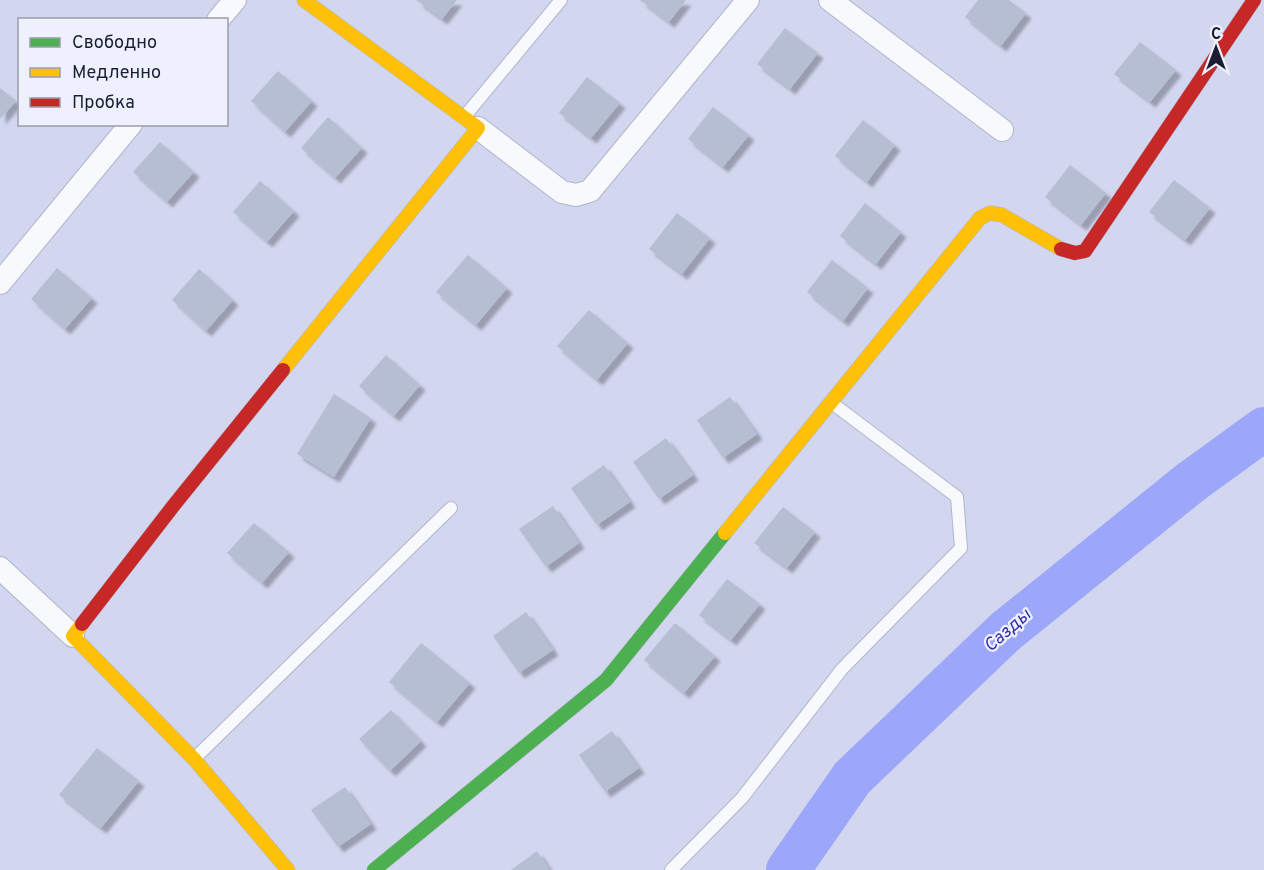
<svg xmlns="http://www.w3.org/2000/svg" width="1264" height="870" viewBox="0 0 1264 870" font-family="Overpass,sans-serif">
<defs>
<filter id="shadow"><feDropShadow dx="5.5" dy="5.5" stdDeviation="1.5" flood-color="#0004"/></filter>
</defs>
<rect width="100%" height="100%" fill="#d2d6ef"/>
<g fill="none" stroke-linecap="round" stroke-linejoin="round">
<polyline stroke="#9ca7f9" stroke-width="44" points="788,870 852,778 1006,631 1191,482 1264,429"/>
</g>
<g fill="#b5bed2" filter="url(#shadow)">
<polygon points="416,0 457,0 442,19"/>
<polygon points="640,0 686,0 669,22"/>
<polygon points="978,0 1009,0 1026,13 1001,46 965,17"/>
<polygon points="785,28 818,53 790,89 757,64"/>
<polygon points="1140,42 1176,70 1150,102 1114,74"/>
<polygon points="278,71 312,101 285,132 251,101"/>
<polygon points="587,77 620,103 591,138 559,113"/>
<polygon points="0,88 16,101 0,119"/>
<polygon points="713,107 749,135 723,167 688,139"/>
<polygon points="328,117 362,148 335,178 301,148"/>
<polygon points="863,120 895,145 867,182 835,156"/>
<polygon points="160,142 194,172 167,202 133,172"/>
<polygon points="1070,165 1106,193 1081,225 1045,197"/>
<polygon points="1174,180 1210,208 1185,240 1149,212"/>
<polygon points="260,181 294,211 267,242 233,212"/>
<polygon points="865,203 901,232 876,264 840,236"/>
<polygon points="677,213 710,238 682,274 649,249"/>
<polygon points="468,255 507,288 476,325 436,292"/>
<polygon points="832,260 868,288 843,321 807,292"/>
<polygon points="57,268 92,298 65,329 31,299"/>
<polygon points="199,269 233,300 206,331 172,300"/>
<polygon points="589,310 628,343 597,380 557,346"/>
<polygon points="386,355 420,385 394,416 359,386"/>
<polygon points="334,394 371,418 334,477 297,454"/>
<polygon points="730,397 757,434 723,458 697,420"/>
<polygon points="666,438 693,475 659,499 633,462"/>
<polygon points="604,465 630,502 597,525 571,488"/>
<polygon points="553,506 579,543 546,567 519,529"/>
<polygon points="783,507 815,532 787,568 754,543"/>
<polygon points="254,523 289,552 262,583 227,553"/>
<polygon points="727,579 760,604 731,640 699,615"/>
<polygon points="526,612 553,650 519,673 493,636"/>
<polygon points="675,623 715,656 684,693 644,660"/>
<polygon points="421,643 470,683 437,722 389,682"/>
<polygon points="391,710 421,741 390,771 359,739"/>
<polygon points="612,731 639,768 605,792 579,755"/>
<polygon points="97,748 139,781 101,828 59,795"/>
<polygon points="345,787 371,824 338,847 311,810"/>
<polygon points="537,851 550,870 511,870"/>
</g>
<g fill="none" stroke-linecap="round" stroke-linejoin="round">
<defs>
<g id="lane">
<polyline points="465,116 561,0"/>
<polyline points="195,758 451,508"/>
<polyline points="671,870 742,798 842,669 961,548 957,497 832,403"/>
</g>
<g id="street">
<polyline points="830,0 1002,130"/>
<polyline points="218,20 235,0"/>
<polyline points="478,128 562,192 576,195 590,191 748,0"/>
<polyline points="0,283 131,124"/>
<polyline points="0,568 73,636"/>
</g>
<polyline id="fast" points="374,870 606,680 725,533"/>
<g id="slow">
<polyline points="283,370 478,128 304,0"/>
<polyline points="725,533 980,218 990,213 1002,215 1061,249"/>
<polyline points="82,624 73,636 194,759 288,870"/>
</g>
<g id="jam">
<polyline points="1061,249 1075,253 1085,251 1254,0"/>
<polyline points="82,624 174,505 283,370"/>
</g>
</defs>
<use href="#lane" stroke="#b1b5cb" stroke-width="14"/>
<use href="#street" stroke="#b1b5cb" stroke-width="24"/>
<use href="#fast" stroke="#b1b5cb" stroke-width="15"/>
<use href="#slow" stroke="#b1b5cb" stroke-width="15"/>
<use href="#jam" stroke="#b1b5cb" stroke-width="15"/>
<use href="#lane" stroke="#f8f9fd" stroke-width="12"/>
<use href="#street" stroke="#f8f9fd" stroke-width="22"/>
<use href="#fast" stroke="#4caf50" stroke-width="14"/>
<use href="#slow" stroke="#ffc107" stroke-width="14"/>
<use href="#jam" stroke="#c62828" stroke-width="14"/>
</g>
<g text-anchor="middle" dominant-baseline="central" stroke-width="4.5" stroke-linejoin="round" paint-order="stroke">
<g font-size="18" font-style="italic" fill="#352fa8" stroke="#eef1fd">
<text transform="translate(1008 631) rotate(-41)">Сазды</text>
</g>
</g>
<rect x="18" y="18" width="210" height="108" fill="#eef1fd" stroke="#9a9dac" stroke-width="1.5"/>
<rect x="30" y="38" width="30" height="9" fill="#4caf50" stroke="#9a9dac" stroke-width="1.5"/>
<text x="72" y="48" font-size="18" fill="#1b1e33">Свободно</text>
<rect x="30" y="68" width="30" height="9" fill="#ffc107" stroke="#9a9dac" stroke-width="1.5"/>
<text x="72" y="78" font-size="18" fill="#1b1e33">Медленно</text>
<rect x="30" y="98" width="30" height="9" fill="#c62828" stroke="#9a9dac" stroke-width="1.5"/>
<text x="72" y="108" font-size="18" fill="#1b1e33">Пробка</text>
<g transform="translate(1216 48)" stroke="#eef1fd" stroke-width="4.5" paint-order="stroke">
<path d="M0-4.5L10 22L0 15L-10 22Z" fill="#1b1e33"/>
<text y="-9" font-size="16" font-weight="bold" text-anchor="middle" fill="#1b1e33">С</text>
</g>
</svg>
